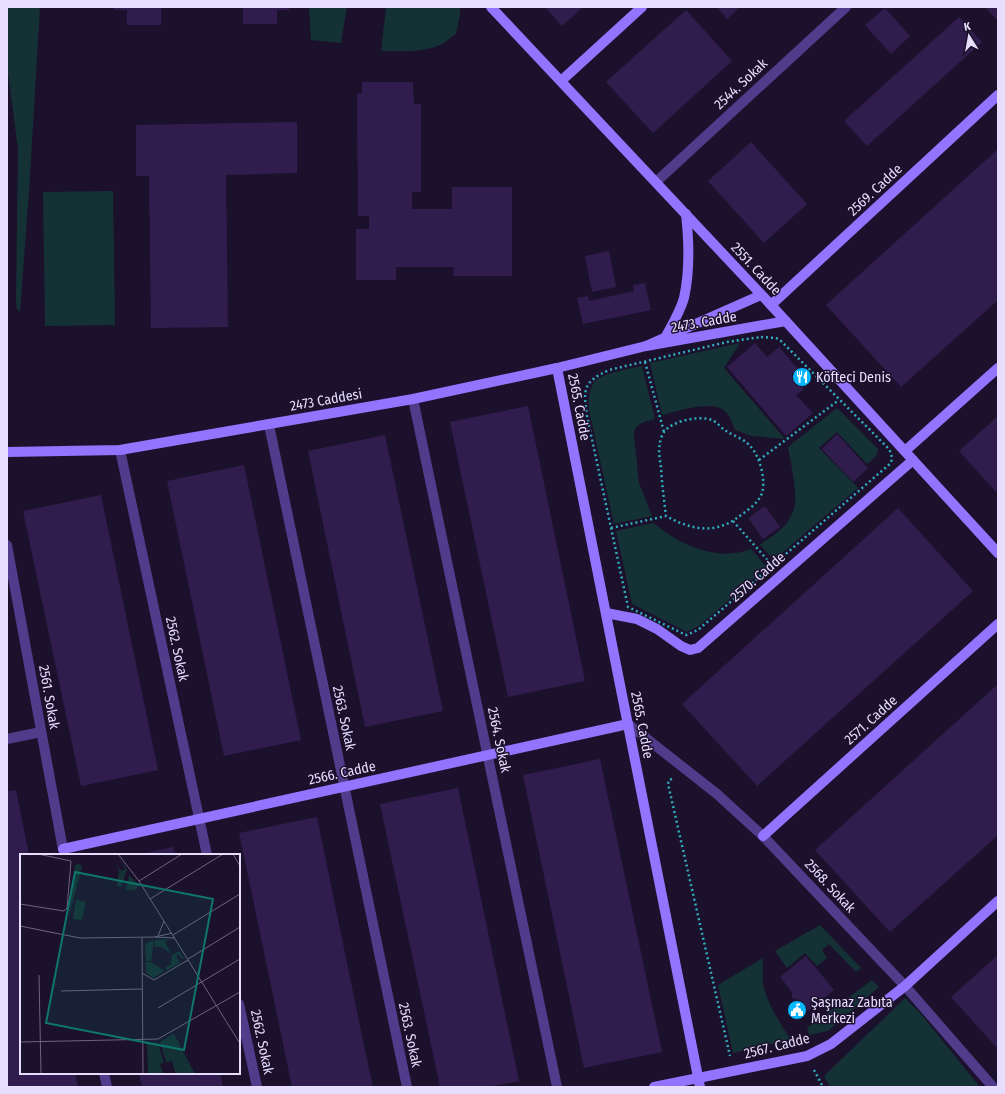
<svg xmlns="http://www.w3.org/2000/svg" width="1005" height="1094" viewBox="0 0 1005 1094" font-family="'Fira Sans Condensed',sans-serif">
<rect width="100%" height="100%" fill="#1b112c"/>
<g fill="#143136">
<polygon points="7,7 40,7 29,192 20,312 17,309 16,301 18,149 7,66"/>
<polygon points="309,7 347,7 341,43 311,40"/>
<path d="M386 7H460V15L456 34C451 37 446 42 440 45 422 53 400 51 381 51Z"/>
<polygon points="113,191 115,325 45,326 43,192"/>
<path d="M740 343 724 368 785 439 752 436 735 430C732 423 730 415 724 410 711 400 677 411 662 415L650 363Z"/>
<path d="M642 366 655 419C645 422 634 423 634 435L639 483 652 516 614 524 589 410C588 401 589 387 596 380 605 373 631 368 642 366Z"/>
<path d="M837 408 878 449C878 457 872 460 867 464L837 432 819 448 858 488 774 560 760 545C769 538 780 532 787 523 789 519 793 513 794 509 798 494 791 463 788 447Z"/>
<path d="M653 523C662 529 671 537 682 542 703 553 729 558 751 549L767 567 700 625 687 632 632 604 616 531Z"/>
<polygon points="820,925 861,968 856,972 829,944 822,950 827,958 817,966 805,953 787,968 775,951"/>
<path d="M763 958C763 966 762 975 763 983 766 1003 780 1022 790 1039L733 1053 718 985Z"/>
<polygon points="872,980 879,987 828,1031 809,1035 807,1028"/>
<polygon points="905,998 920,1013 980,1087 830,1087 824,1076"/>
</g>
<g fill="#301d4d">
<polygon points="114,7 161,7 161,25 127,25 127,10 114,10"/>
<polygon points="243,7 289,7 289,10 277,10 277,24 243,24"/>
<polygon points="545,7 583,7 562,26"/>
<polygon points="717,7 740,7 727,19"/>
<polygon points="985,7 998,7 998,21"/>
<polygon points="885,8 910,36 891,54 865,25"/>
<polygon points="686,10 732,61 653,133 606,82"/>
<polygon points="959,17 982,42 867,146 844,121"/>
<polygon points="362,82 413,82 414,104 421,104 421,192 412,192 412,209 452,209 452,187 512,187 512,276 453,276 454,267 396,267 396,280 356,280 356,229 369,229 369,216 358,216 357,94 362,93"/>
<polygon points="297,122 297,173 226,175 228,327 151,328 149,176 136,176 136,125"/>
<polygon points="751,142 807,204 764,243 708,181"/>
<polygon points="998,149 998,300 901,387 826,305"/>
<polygon points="609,251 616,287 592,292 585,256"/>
<polygon points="645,283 651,310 583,324 577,298 588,296 589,301 634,291 633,285"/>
<polygon points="755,343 767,357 779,347 798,369 791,375 804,389 796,395 813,413 786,436 727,367"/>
<polygon points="528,406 585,681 508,697 450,422"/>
<polygon points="998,416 998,494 959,451"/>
<polygon points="837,434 868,468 853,482 822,449"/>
<polygon points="385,435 443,711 365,727 308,451"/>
<polygon points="244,465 301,740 224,756 167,481"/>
<polygon points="101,495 158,770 81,786 23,511"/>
<polygon points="765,506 780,527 763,539 748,518"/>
<polygon points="898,508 973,591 757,786 682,704"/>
<polygon points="998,684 998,835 890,932 815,850"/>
<polygon points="600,759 662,1052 584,1068 523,775"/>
<polygon points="458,788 519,1081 488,1087 440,1087 380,804"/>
<polygon points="16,790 29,855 21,855 21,1073 75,1073 78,1087 7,1087 7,791"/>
<polygon points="317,817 363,1041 373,1087 292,1087 250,885 239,833"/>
<polygon points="173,847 175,855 140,855 140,854"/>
<polygon points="998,955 998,1049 951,997"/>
<polygon points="806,956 834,990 808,1011 799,1000 792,998 792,992 780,977"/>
<polygon points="139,1073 220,1073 223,1087 142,1087"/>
</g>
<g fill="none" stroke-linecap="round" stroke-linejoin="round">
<g stroke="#31acbe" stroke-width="2.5" stroke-dasharray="2 3" stroke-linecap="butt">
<path d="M761 337 776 338 780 340 889 449C892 455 892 458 891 463L698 630 686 635 628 607 587 416C583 389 583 382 609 370L727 342Z"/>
<polyline points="645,362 664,432"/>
<polyline points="759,460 839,400"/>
<polyline points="733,521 771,564"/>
<path d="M611 528 666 516C690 529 713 535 737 518 745 512 759 503 762 493 766 480 760 457 751 447 745 439 734 436 726 431 721 428 717 422 712 420 699 415 672 421 664 432 662 435 660 440 660 443 658 451 660 460 661 468 662 484 664 500 666 516"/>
<polyline points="672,779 669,780 668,784 730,1056"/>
<polyline points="814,1070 823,1087"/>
</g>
<g stroke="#4f3d8b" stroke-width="10">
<polyline points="656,182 846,7"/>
<polyline points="413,399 557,1087"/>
<polyline points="269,425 407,1087"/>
<polyline points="120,450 207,855"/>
<polyline points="7,545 64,855"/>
<polyline points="628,724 717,794 763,836 905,986 993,1087"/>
<polyline points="7,739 41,732"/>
<polyline points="239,1004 257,1087"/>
<polyline points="104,1073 107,1087"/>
</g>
<g stroke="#9274ff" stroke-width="10">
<polyline points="491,7 771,305 998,553"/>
<polyline points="561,81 642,7"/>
<polyline points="761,295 646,346 786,321"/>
<polyline points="771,305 998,95"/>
<path d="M665 338C672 325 680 312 684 298 690 271 689 241 686 214"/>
<polyline points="557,368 700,1087"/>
<polyline points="905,451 998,368"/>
<polyline points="7,452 120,450 413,399 557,368 646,346"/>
<polyline points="606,613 637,619 657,629 681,646 690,650 698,648 913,460"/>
<polyline points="763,836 998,624"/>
<polyline points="63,849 628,724"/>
<polyline points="654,1087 807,1056 831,1044 905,986 998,901"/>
</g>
</g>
<defs>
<symbol id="restaurant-disc" viewBox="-11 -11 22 22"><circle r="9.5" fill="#09b7fe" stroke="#1b112c"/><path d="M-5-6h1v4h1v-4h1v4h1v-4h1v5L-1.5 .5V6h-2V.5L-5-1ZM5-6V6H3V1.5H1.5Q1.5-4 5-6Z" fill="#fff"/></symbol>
<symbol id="civic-disc" viewBox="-11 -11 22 22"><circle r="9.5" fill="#09b7fe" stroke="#1b112c"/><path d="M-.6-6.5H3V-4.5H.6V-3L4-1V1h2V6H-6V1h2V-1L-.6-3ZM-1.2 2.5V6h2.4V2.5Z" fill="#fff"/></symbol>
</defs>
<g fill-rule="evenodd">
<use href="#restaurant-disc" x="791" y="366" width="22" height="22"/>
<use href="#civic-disc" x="786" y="999" width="22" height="22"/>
</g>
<g text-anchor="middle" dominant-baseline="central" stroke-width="3" stroke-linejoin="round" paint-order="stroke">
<g font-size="14" fill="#e7ddff" stroke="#1b112c">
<text transform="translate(741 84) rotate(-43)">2544. Sokak</text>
<text transform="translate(875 190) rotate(-43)">2569. Cadde</text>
<text transform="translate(756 269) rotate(47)">2551. Cadde</text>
<text transform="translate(704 322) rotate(-10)">2473. Cadde</text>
<text transform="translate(326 400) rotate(-10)">2473 Caddesi</text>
<text transform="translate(579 407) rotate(79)">2565. Cadde</text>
<text transform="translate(758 577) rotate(-41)">2570. Cadde</text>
<text transform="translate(177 649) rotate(78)">2562. Sokak</text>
<text transform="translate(49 697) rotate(80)">2561. Sokak</text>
<text transform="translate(344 718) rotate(78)">2563. Sokak</text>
<text transform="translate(871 720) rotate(-42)">2571. Cadde</text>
<text transform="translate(642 725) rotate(79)">2565. Cadde</text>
<text transform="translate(499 740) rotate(78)">2564. Sokak</text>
<text transform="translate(342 773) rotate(-12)">2566. Cadde</text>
<text transform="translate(830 886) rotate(47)">2568. Sokak</text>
<text transform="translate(410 1035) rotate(78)">2563. Sokak</text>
<text transform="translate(262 1042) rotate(78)">2562. Sokak</text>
<text transform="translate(777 1046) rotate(-14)">2567. Cadde</text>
</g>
<g font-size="14" fill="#e7ddff" stroke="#1b112c" text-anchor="start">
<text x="816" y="377">Köfteci Denis</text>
<text x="811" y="1002">Şaşmaz Zabıta<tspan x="811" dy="16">Merkezi</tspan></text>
</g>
</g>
<g transform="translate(20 854)">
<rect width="220" height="220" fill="#1b112c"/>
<path d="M99 5 107 15 101 33 97 32 99 16 94 10 102 17 105 15ZM58 9 62 13 49 62 55 12ZM109 21 119 31 115 36H106ZM56 46 66 48 62 66 53 65ZM148 85 145 88 151 100 142 93H135V86ZM134 86 131 107H126L125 90ZM159 97 164 104 162 105 158 100 156 102 160 109 147 116 145 114 151 110 152 101ZM126 108H131L145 117 133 124 126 118ZM153 180 155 182 175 220H159L155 218 152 207 146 208 140 188ZM127 189H138L144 209 140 210 143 220H128Z" fill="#143136"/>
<path fill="none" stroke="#6d6380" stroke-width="1" d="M98 0 119 27 219 188M213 0 220 12M119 27 162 0M130 45 203 0M0 50 44 57 47 54 51 7 18 0M0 72 60 84 135 83M152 79 135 83 155 84M153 81 220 40M138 82 144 67M122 84 123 220M168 105 220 73M122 119 134 126 168 106M19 121 21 220M41 137 122 135M138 154 220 105M0 188 138 185 220 138"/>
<path fill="#0f766e" fill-opacity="0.15" stroke="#0f766e" stroke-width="2" d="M55 18 193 45 164 196 26 169Z"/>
<rect width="220" height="220" fill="none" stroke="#e7ddff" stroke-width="2"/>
</g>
<rect width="1005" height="1094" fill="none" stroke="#e7ddff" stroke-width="16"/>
<g transform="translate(969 36) rotate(349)" stroke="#1b112c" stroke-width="3" paint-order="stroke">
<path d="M0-3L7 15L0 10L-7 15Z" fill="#e7ddff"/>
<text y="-6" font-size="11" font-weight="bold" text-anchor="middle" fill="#e7ddff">K</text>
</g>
</svg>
